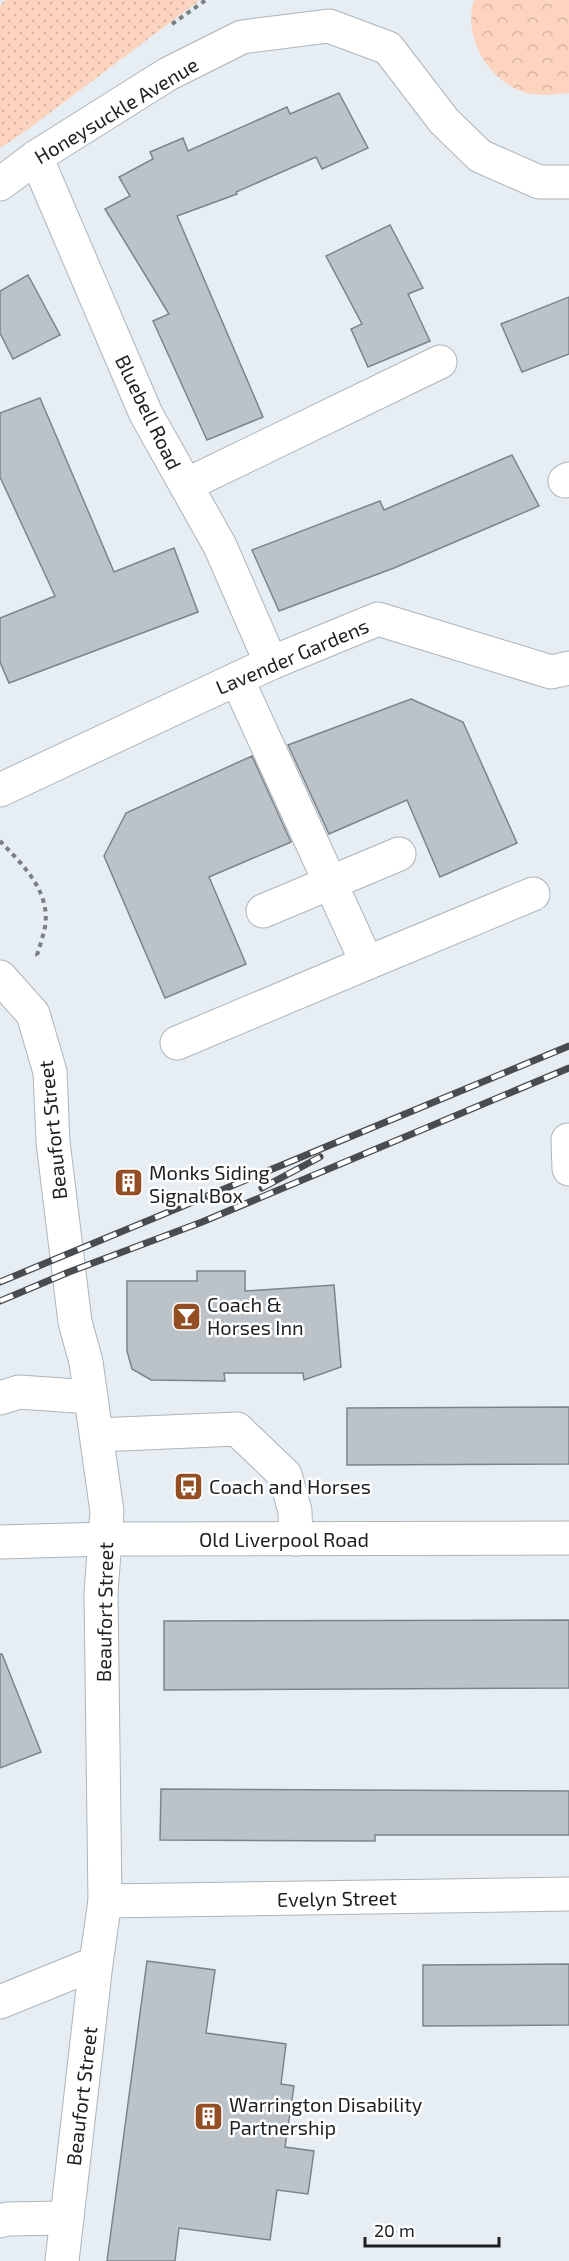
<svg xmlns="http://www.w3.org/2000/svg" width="569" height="2261" viewBox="0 0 569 2261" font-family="'Exo 2',sans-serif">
<defs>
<pattern id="grass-dots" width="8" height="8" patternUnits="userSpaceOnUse" patternTransform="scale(1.5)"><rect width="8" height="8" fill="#fcd4bf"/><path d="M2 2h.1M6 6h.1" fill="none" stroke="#d8b6a4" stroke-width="1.8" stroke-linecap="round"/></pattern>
<pattern id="park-crowns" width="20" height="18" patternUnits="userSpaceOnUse" patternTransform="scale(1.5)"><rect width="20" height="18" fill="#fcd4bf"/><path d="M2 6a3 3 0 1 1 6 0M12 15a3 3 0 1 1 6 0" fill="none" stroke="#d8b6a4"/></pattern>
</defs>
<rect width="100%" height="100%" fill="#e6edf3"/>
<polygon fill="url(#grass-dots)" points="6,0 200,0 23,133 0,148 0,5"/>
<path fill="url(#park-crowns)" d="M474 0H569V93C552 95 534 97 518 90 485 75 463 35 474 0Z"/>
<g fill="#bbc3c9" stroke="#7d8489" stroke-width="1.5">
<polygon points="339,93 368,148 322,169 316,157 236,192 237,194 177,216 263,417 207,440 153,321 169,314 105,209 130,196 119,177 153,159 150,152 183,138 188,151 287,107 290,114"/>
<polygon points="390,225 423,288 408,294 430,341 368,367 351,329 362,324 326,256"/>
<polygon points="28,275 60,335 13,359 0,333 0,291"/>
<polygon points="569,297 569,354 522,372 501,324"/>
<polygon points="40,398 114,572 174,548 198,612 9,683 0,662 0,618 55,596 0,477 0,413"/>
<polygon points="512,455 539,506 394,568 279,611 252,550 380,501 384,510"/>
<polygon points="411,699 463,722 517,843 440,877 407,800 329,834 288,745"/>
<polygon points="252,756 291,842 209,877 246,964 165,998 104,856 126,813"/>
<polygon points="197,1271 245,1271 245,1291 334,1285 341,1367 304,1380 303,1373 224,1373 225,1381 151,1380 132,1369 127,1351 127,1281 197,1281"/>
<polygon points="569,1407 569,1464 347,1465 347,1408"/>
<polygon points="569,1620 569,1688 164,1690 164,1621"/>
<polygon points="0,1654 2,1654 41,1752 0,1768"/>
<polygon points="161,1789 569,1791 569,1835 375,1835 375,1841 160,1840"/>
<polygon points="147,1961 215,1970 206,2033 286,2044 281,2084 294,2086 285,2147 314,2151 308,2194 277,2190 270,2240 179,2228 175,2261 107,2261"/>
<polygon points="569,1964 569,2025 423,2026 423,1965"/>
</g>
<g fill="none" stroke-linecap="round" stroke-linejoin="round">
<defs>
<g id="minor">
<polyline points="36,157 146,414 220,546 271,663"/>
<polyline points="0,184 36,157 168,74 242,37 329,26 388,48 444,121 480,156 539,182 569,182"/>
<polyline points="565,481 569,479"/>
<polyline points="186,485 440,362"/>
<polyline points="0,790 271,663 378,619 551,672 569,668"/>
<polyline points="263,911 399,854"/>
<polyline points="367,963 533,894"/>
<polyline points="0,977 33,1014 50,1072 53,1142 75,1322 86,1362 107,1512 101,1593 105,1901 96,1963 62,2261"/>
<polyline points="177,1043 367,963 237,679"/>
<polyline points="568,1140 569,1169"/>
<polyline points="0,1398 19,1392 91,1397"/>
<polyline points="97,1435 237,1429 285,1475 295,1511 296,1539"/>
<polyline points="0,1542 106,1539 569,1538"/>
<polyline points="105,1901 569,1894"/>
<polyline points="0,2002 96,1963"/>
<polyline points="0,2221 7,2219 67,2218"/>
</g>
</defs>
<use href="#minor" stroke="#adb5ba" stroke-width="35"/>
<g stroke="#7a7f83" stroke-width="4" stroke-dasharray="4.5 4.5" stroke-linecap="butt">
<polyline points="172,24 206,0"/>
<path d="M0 841C22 864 51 891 45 927 43 936 40 946 37 955L40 958"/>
</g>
<use href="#minor" stroke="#fff" stroke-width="33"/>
<defs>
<g id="rail">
<polyline points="262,1188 320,1157"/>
<polyline points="0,1282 569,1046"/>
<polyline points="0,1301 69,1272 202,1222 569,1068"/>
</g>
</defs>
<use href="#rail" stroke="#494d50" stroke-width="7"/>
<use href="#rail" stroke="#fff" stroke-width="4.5" stroke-dasharray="14" stroke-linecap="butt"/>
</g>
<defs>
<symbol id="building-square" viewBox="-11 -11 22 22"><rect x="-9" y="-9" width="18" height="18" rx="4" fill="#934e24" stroke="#fff"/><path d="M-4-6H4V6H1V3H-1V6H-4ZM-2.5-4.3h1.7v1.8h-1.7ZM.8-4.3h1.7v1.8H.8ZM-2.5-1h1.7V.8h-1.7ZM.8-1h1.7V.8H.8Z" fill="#fff"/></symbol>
<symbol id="bar-square" viewBox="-11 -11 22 22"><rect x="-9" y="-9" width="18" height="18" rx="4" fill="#934e24" stroke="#fff"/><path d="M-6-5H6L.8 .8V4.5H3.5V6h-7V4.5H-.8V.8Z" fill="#fff"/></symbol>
<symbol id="bus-square" viewBox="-11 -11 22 22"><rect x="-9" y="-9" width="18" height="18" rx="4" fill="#934e24" stroke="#fff"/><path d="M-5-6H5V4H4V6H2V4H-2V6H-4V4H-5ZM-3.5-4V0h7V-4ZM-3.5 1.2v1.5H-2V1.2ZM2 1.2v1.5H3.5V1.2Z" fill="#fff"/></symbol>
</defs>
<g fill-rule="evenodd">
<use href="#building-square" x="112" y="1166" width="33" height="33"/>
<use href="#bar-square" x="170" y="1300" width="33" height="33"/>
<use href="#bus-square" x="172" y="1470" width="33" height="33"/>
<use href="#building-square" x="192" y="2100" width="33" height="33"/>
</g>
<g text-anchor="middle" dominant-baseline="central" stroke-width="5" stroke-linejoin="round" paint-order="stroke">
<g font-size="20" fill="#1d2022" stroke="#fff">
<text transform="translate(116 110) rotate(-31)">Honeysuckle Avenue</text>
<text transform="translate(149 412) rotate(64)">Bluebell Road</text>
<text transform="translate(292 656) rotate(-23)">Lavender Gardens</text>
<text transform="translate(52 1130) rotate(-96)">Beaufort Street</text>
<text x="284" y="1539">Old Liverpool Road</text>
<text transform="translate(104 1612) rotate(-89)">Beaufort Street</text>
<text transform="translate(337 1898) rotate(-1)">Evelyn Street</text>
<text transform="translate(81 2096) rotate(-83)">Beaufort Street</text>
</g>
<g font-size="20" fill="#1d2022" stroke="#fff" text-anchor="start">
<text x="149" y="1172">Monks Siding<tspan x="149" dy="23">Signal Box</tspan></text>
<text x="207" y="1304">Coach &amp;<tspan x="207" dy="23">Horses Inn</tspan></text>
<text x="209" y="1486">Coach and Horses</text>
<text x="229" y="2104">Warrington Disability<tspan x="229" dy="23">Partnership</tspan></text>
</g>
</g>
<path d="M365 2237v9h134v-9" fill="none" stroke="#1d2022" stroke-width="3"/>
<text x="374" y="2237" font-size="18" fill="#1d2022" stroke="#ffffff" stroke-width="4.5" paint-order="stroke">20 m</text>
</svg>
